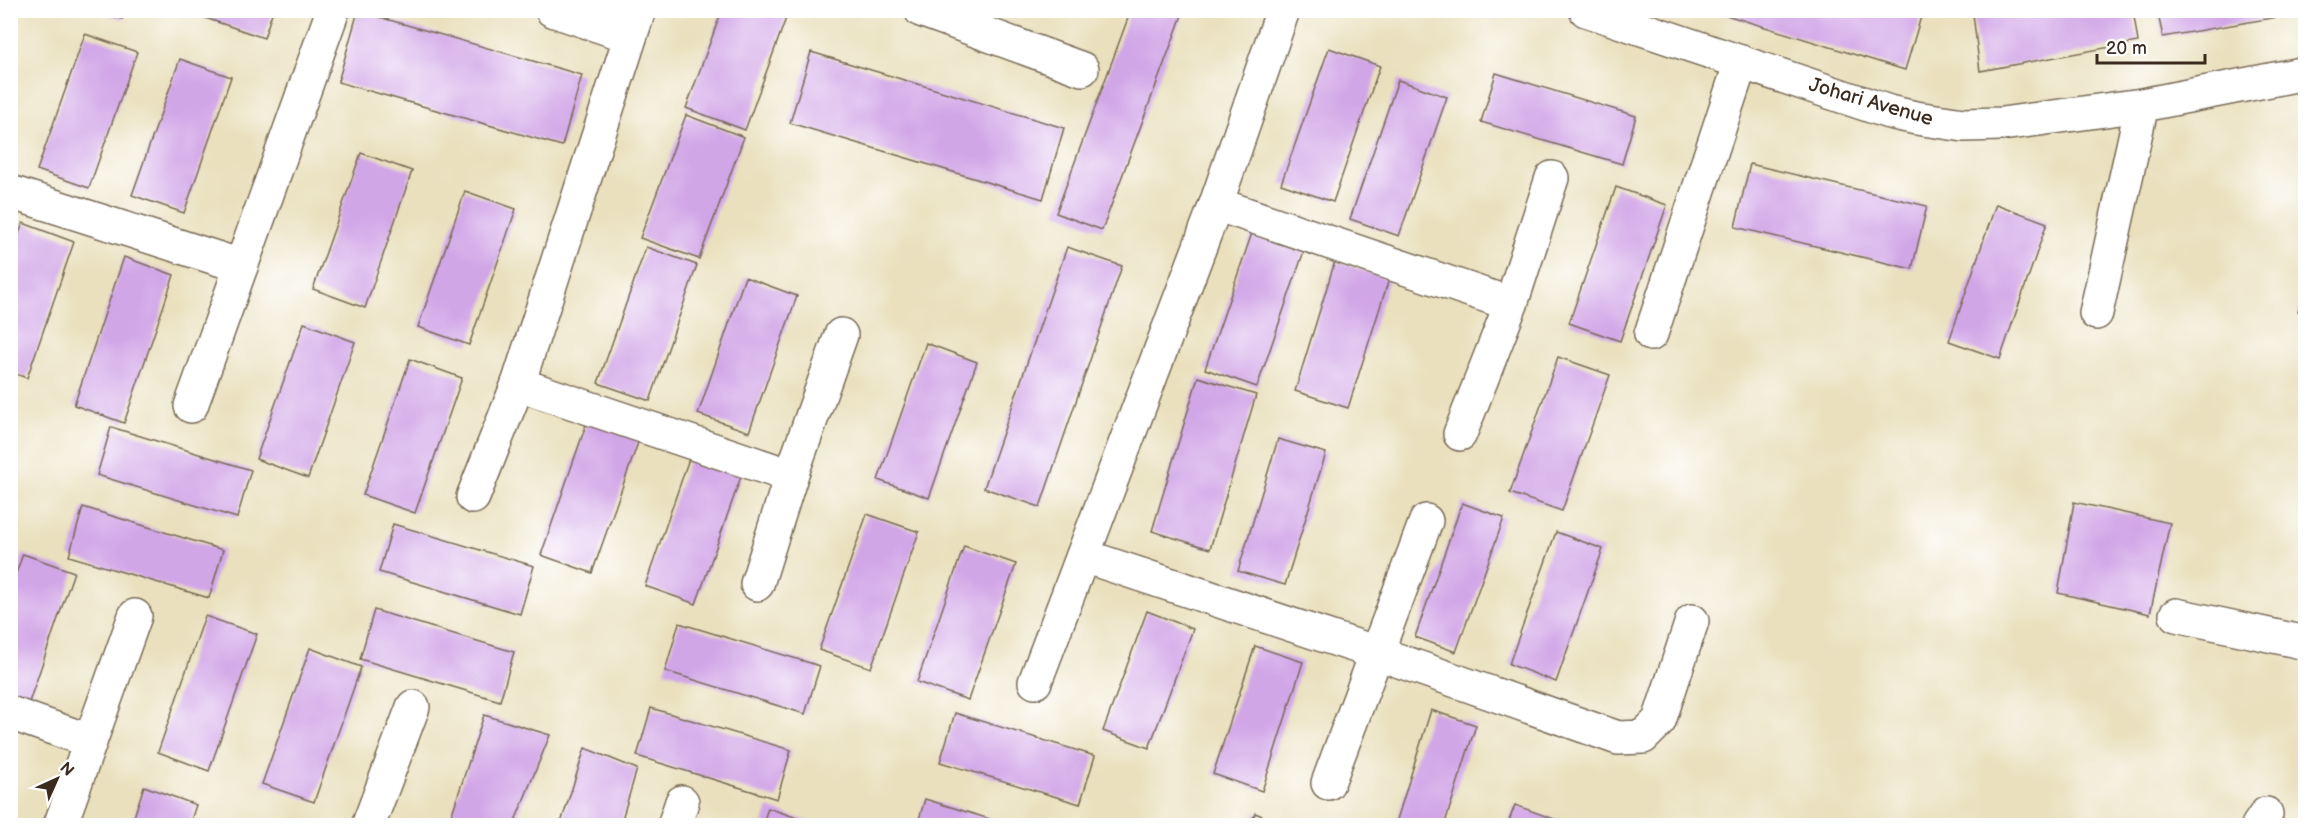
<svg xmlns="http://www.w3.org/2000/svg" width="2316" height="836" viewBox="0 0 2316 836" font-family="'Balsamiq Sans',sans-serif">
<rect width="100%" height="100%" fill="#fff"/>
<filter id="ink" filterUnits="userSpaceOnUse"><feTurbulence type="fractalNoise" baseFrequency=".0167" numOctaves="2"/><feDisplacementMap in="SourceGraphic" scale="12" xChannelSelector="R" yChannelSelector="G"/><feConvolveMatrix kernelMatrix="1 2 1 2 8 2 1 2 1" color-interpolation-filters="sRGB"/></filter>
<filter id="wash" filterUnits="userSpaceOnUse"><feTurbulence type="fractalNoise" baseFrequency=".008" numOctaves="4" result="noise"/><feDisplacementMap in="SourceGraphic" scale="24" xChannelSelector="R" yChannelSelector="G"/><feGaussianBlur stdDeviation="1.35" result="paint"/><feColorMatrix in="noise" values="0 0 0 0 0 0 0 0 0 0 0 0 0 0 0 0 0 1.4 0 .05"/><feComposite in="paint" operator="in"/></filter>
<g filter="url(#wash)">
<rect width="100%" height="100%" fill="#eae0bd"/>
<g id="blocks">
<g fill="#d1a6e7">
<polygon points="96,10 124,10 122,19"/>
<polygon points="182,10 273,10 264,38"/>
<polygon points="722,10 789,10 745,130 686,108"/>
<polygon points="1131,10 1184,10 1102,230 1056,213"/>
<polygon points="1710,10 1923,10 1905,70"/>
<polygon points="1987,10 2133,10 2138,42 1980,71 1973,14"/>
<polygon points="2157,10 2306,10 2306,12 2163,37"/>
<polygon points="358,11 582,75 562,146 338,82"/>
<polygon points="85,34 137,52 89,188 37,170"/>
<polygon points="1329,48 1380,66 1333,202 1281,184"/>
<polygon points="811,52 1064,128 1043,199 790,123"/>
<polygon points="180,59 231,77 184,213 132,195"/>
<polygon points="1496,73 1636,116 1622,164 1481,122"/>
<polygon points="1398,80 1447,97 1399,236 1350,219"/>
<polygon points="686,115 744,137 699,259 640,238"/>
<polygon points="361,153 412,171 365,308 313,289"/>
<polygon points="1750,164 1927,206 1912,269 1735,227"/>
<polygon points="1616,187 1667,205 1620,341 1569,323"/>
<polygon points="465,191 516,209 469,345 418,327"/>
<polygon points="1996,204 2047,223 2000,359 1949,341"/>
<polygon points="23,223 74,242 27,378 10,372 10,258"/>
<polygon points="1252,233 1304,251 1257,387 1205,369"/>
<polygon points="646,247 697,265 650,401 598,383"/>
<polygon points="1067,247 1122,266 1040,507 984,488"/>
<polygon points="124,257 174,275 124,423 74,405"/>
<polygon points="1335,261 1389,279 1348,408 1295,391"/>
<polygon points="745,277 797,296 749,432 698,414"/>
<polygon points="2305,290 2306,291 2306,314 2298,311"/>
<polygon points="304,323 355,342 308,478 256,459"/>
<polygon points="926,343 977,362 929,498 878,480"/>
<polygon points="1558,357 1610,375 1562,511 1510,493"/>
<polygon points="410,359 462,378 415,513 363,495"/>
<polygon points="1198,377 1256,395 1210,549 1152,531"/>
<polygon points="588,419 640,437 592,573 541,555"/>
<polygon points="111,427 251,470 237,518 97,475"/>
<polygon points="1278,439 1326,453 1285,585 1238,571"/>
<polygon points="692,450 744,468 696,604 645,586"/>
<polygon points="2074,502 2170,523 2150,614 2058,593"/>
<polygon points="1462,503 1504,518 1456,652 1415,637"/>
<polygon points="83,507 223,550 209,598 69,556"/>
<polygon points="867,514 919,532 871,668 819,650"/>
<polygon points="393,524 534,566 520,614 379,572"/>
<polygon points="1556,532 1603,549 1556,682 1509,664"/>
<polygon points="964,546 1016,564 968,700 917,682"/>
<polygon points="23,554 74,572 27,708 10,703 10,590"/>
<polygon points="374,610 514,652 500,701 360,659"/>
<polygon points="1147,611 1193,629 1149,748 1103,731"/>
<polygon points="205,616 257,634 209,771 158,752"/>
<polygon points="679,623 820,666 805,714 665,671"/>
<polygon points="1255,646 1303,662 1262,791 1213,774"/>
<polygon points="310,648 361,667 314,802 262,784"/>
<polygon points="651,708 791,750 777,799 637,756"/>
<polygon points="1431,710 1476,725 1444,826 1395,826"/>
<polygon points="955,713 1095,756 1080,804 940,762"/>
<polygon points="484,715 550,735 513,826 448,826"/>
<polygon points="10,742 17,745 11,763 10,763"/>
<polygon points="585,748 637,769 620,826 560,826"/>
<polygon points="144,786 196,805 189,826 131,826"/>
<polygon points="925,799 1009,825 1009,826 917,826"/>
<polygon points="1515,805 1562,822 1561,826 1507,826"/>
<polygon points="768,808 818,825 818,826 762,826"/>
<polygon points="1255,813 1285,825 1285,826 1250,826"/>
</g>
</g>
</g>
<g filter="url(#ink)">
<use href="#blocks" fill-opacity="0" stroke="#786a56" stroke-width="1.5"/>
<g fill="none" stroke-linecap="round" stroke-linejoin="round">
<defs>
<g id="minor">
<polyline points="552,10 630,36"/>
<polyline points="921,10 1082,69"/>
<polyline points="1586,10 1889,112 1916,118 1964,125 2002,124 2142,105 2306,73"/>
<polyline points="10,192 241,266"/>
<polyline points="1216,204 1511,304"/>
<polyline points="2096,313 2142,105"/>
<polyline points="1651,334 1741,62"/>
<polyline points="518,384 791,476"/>
<polyline points="191,406 333,10"/>
<polyline points="1460,434 1511,304 1552,178"/>
<polyline points="473,497 518,384 639,10"/>
<polyline points="1084,556 1377,653 1618,738 1643,737 1659,721 1692,621"/>
<polyline points="757,584 791,476 841,335"/>
<polyline points="2176,615 2306,643"/>
<polyline points="1035,682 1216,204 1283,10"/>
<polyline points="10,713 90,741"/>
<polyline points="1328,783 1426,521"/>
<polyline points="60,826 135,616"/>
<polyline points="368,826 413,707"/>
<polyline points="674,826 682,802"/>
<polyline points="2258,826 2266,814"/>
</g>
</defs>
<use href="#minor" stroke="#786a56" stroke-width="36"/>
<use href="#minor" stroke="#fff" stroke-width="33"/>
</g>
</g>
<g text-anchor="middle" dominant-baseline="central" stroke-width="4.5" stroke-linejoin="round" paint-order="stroke">
<g font-size="20" fill="#3b2a1e" stroke="#fff">
<text transform="translate(1871 102) rotate(16)">Johari Avenue</text>
</g>
</g>
<rect width="2316" height="836" fill="none" stroke="#fff" stroke-width="36"/>
<g transform="translate(57 779) rotate(45)" stroke="#ffffff" stroke-width="4.5" paint-order="stroke">
<path d="M0-4.5L10 22L0 15L-10 22Z" fill="#3b2a1e"/>
<text y="-9" font-size="16" font-weight="bold" text-anchor="middle" fill="#3b2a1e">N</text>
</g>
<path d="M2097 54v9h108v-9" fill="none" stroke="#3b2a1e" stroke-width="3"/>
<text x="2106" y="54" font-size="18" fill="#3b2a1e" stroke="#ffffff" stroke-width="4.5" paint-order="stroke">20 m</text>
</svg>
